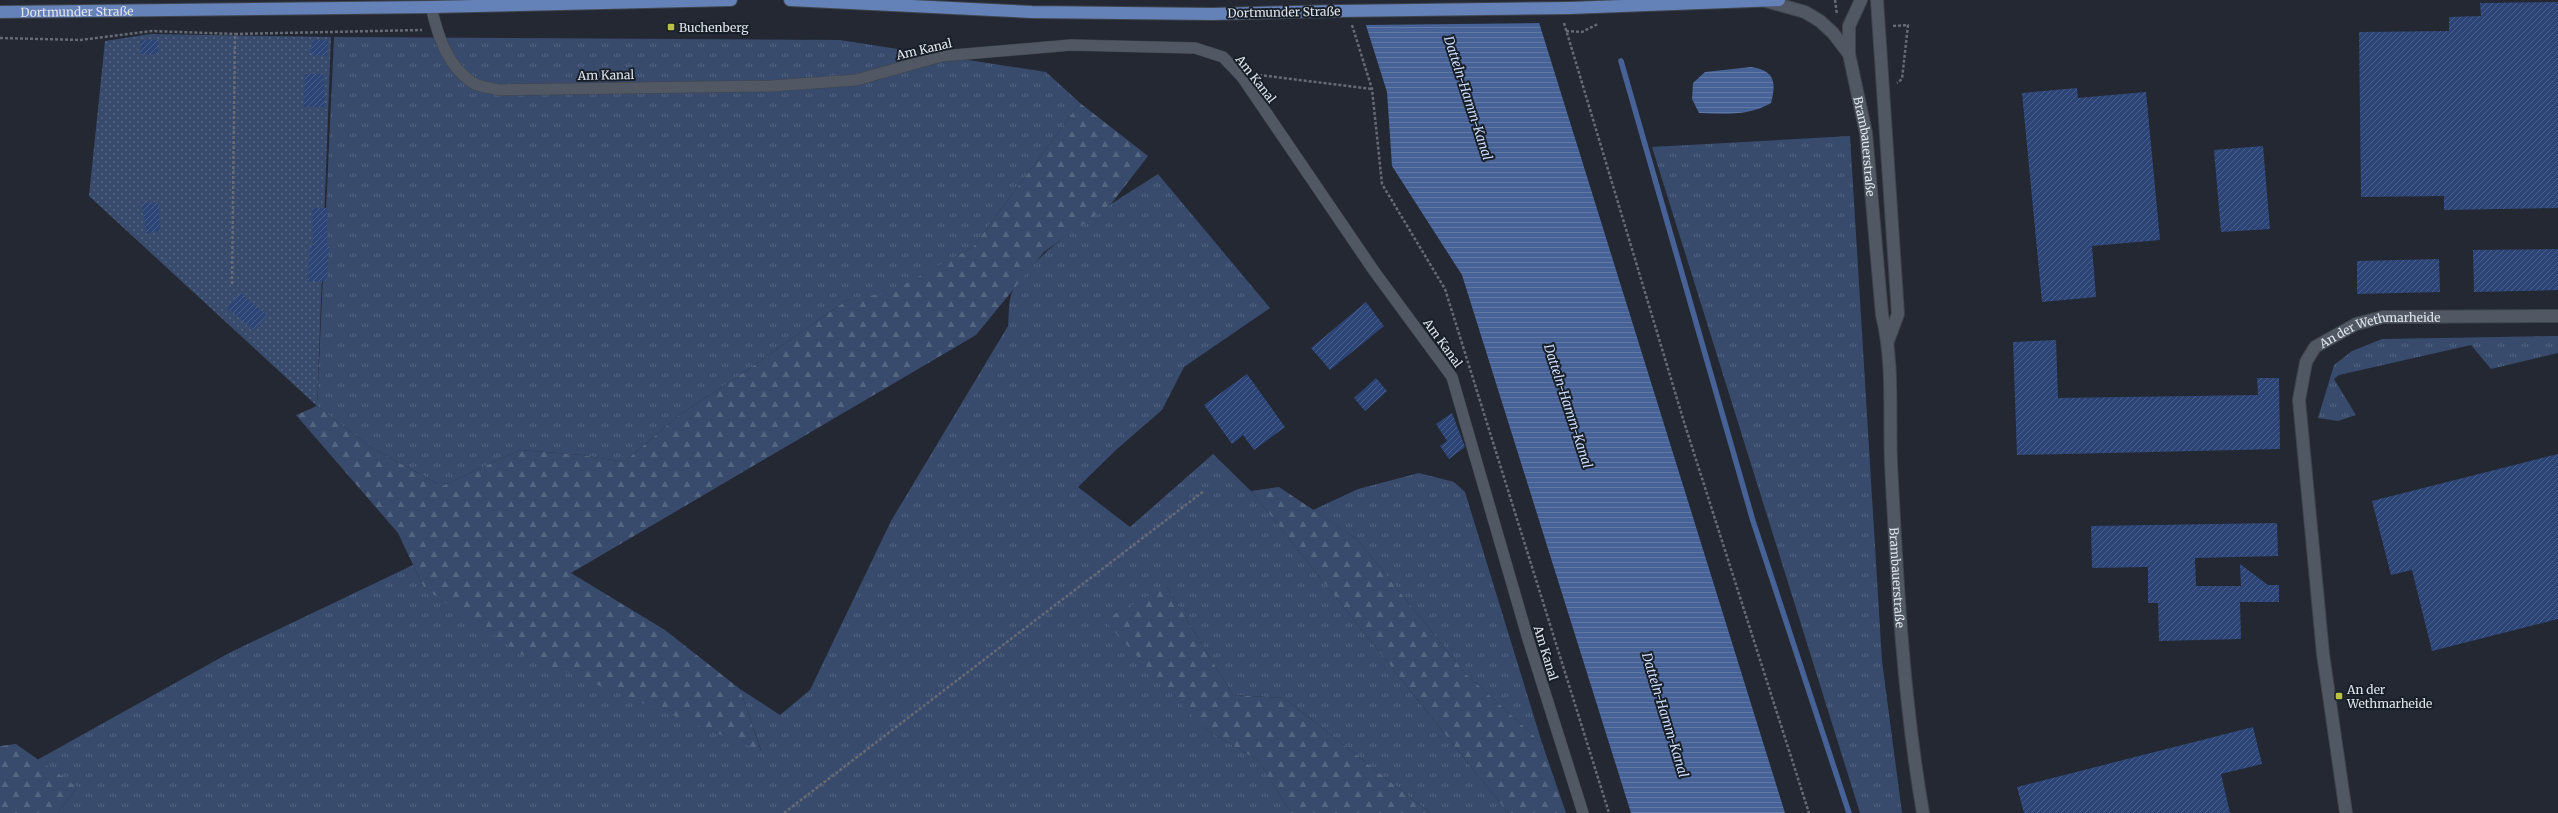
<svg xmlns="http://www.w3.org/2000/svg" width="2558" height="813" viewBox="0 0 2558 813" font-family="Merriweather,serif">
<defs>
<pattern id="grass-tufts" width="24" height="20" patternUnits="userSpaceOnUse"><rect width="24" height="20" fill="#384b6d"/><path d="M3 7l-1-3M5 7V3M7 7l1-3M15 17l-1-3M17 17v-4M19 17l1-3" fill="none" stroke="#546582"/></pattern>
<pattern id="forest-firs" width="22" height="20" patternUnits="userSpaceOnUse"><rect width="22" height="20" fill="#384b6d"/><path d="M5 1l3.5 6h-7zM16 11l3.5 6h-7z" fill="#546582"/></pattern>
<pattern id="garden-dots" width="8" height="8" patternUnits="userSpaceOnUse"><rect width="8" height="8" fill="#384b6d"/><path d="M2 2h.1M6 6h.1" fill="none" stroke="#546582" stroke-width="1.8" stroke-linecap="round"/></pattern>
<pattern id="water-rules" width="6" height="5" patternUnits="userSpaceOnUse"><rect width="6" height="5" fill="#476296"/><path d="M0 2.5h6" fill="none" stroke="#6178a5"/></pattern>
<pattern id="building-hatch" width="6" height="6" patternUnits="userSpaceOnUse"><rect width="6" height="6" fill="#2c4576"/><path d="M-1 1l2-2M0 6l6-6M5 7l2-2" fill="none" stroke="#4a608a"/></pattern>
</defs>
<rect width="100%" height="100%" fill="#232833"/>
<g fill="url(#grass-tufts)">
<polygon points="334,37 840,40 1046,72 1080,103 973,247 890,293 847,300 736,378 682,413 624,462 582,455 520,450 442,486 372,448 317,406"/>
<polygon points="1850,136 1882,661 1902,813 1860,813 1652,147"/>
<path d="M1158 174 1270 308 1184 367 1162 410 1117 449 1078 487 1130 527 1213 454 1251 491 1508 813H1430L1284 698 1233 695 1166 586 1202 727 1259 761 1291 813H58L77 787 37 760 229 653 413 565 424 588 761 750 740 689 780 715 810 690 891 521 1008 326C1009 316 1008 299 1013 290 1039 246 1115 202 1158 174Z"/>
<polygon points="2558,336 2558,353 2491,369 2471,345 2339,375 2334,379 2356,415 2338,421 2318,418 2334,365 2352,351 2382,339"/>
<polygon points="1419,473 1454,482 1465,492 1542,743 1466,674 1357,539 1313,510 1358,489"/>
</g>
<g fill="url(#forest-firs)">
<polygon points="1080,103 1148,156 1111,204 1044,252 976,335 571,573 665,630 740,689 761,751 521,654 424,588 398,533 296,415 317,406 372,448 442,486 520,450 582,455 624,462 682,413 736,378 847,300 890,292 973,247"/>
<polygon points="1279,487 1357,539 1466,674 1542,743 1566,813 1508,813 1251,491"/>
<polygon points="1166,586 1233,695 1284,698 1430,813 1291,813 1259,761 1202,727 1104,620"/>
<polygon points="16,744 77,787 58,813 0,813 0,746"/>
</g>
<polygon fill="url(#garden-dots)" points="150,34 331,37 317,406 89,196 105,41"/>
<g fill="url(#water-rules)">
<polygon points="1358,0 1532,0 1785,813 1631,813 1462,275 1392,166 1387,92"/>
<path d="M1751 67C1774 70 1777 82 1771 103 1749 116 1724 114 1699 113L1692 99 1693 83 1705 72Z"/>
</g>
<polygon fill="#232833" points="1356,0 1534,0 1541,23 1364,25"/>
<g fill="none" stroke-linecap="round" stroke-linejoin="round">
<polyline stroke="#476296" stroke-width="5.5" points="1621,61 1753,521 1849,813"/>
</g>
<g fill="url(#building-hatch)">
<polygon points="2558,2 2558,208 2444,210 2444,196 2361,197 2359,32 2449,31 2449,17 2481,16 2480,3"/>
<polygon points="141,40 158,40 158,54 140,54"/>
<polygon points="312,40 328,40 327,56 311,55"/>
<polygon points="305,74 323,74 325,107 304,107"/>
<polygon points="2077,88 2078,98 2146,92 2160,240 2092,246 2096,297 2042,302 2022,93"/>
<polygon points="2263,146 2270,229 2221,232 2214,150"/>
<polygon points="158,202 160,231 146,233 142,203"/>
<polygon points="312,208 327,208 327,247 329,247 327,281 308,281 310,246 313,246"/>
<polygon points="2558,249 2558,290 2474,292 2473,250"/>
<polygon points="2439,259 2440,292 2357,294 2357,261"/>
<polygon points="240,293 267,315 254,330 227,308"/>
<polygon points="1366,302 1384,326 1330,370 1311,348"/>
<polygon points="2056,340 2058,398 2258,395 2257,378 2279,378 2280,449 2017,455 2013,342"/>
<polygon points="1247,374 1285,427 1254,450 1243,435 1232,444 1204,405"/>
<polygon points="1376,378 1387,391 1365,411 1354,398"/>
<polygon points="1452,413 1465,447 1449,459 1440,446 1447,441 1436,424"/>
<polygon points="2558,454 2558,619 2432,651 2412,570 2391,575 2372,501"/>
<polygon points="2277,523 2278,556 2195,558 2196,586 2241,586 2240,564 2268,585 2279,585 2279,602 2240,602 2241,639 2159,641 2158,603 2148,603 2148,567 2092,568 2091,526"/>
<polygon points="2253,727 2262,764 2221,774 2230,813 2024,813 2017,787"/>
</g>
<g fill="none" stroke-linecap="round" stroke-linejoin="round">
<defs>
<path id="service" d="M431 7C438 36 447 67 475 84 481 87 491 88 499 90L771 86 856 80 942 56 1071 45 1195 48 1223 57 1242 77 1374 271 1452 377 1528 639 1583 813"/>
<g id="minor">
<path id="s1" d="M2346 813 2323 654 2299 400 2306 362 2315 347 2356 324 2383 317 2558 316"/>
</g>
<g id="secondary">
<polyline points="1877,0 1898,314 1888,341"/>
<path id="s2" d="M1766 1 1805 12 1820 21 1833 33 1849 54 1866 133 1882 315C1894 363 1889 414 1891 463 1897 580 1903 698 1923 813"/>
<polyline points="1849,54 1849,26 1861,0"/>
</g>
<g id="primary">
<polyline points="790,0 1032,12 1212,14 1338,11"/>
<polyline points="1569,8 1779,0"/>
<path id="s3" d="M0 12 431 7 731 0"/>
</g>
</defs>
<use href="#service" stroke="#3f444c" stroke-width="12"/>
<use href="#minor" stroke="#3f444c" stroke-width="14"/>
<use href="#secondary" stroke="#3f444c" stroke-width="14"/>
<use href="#primary" stroke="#3f444c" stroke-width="14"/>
<g stroke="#666a74" stroke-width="2.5" stroke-dasharray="3 2" stroke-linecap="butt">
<polyline points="1835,0 1837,15"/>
<polyline points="1564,23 1684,422 1809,813"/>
<polyline points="1352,25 1372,89 1382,184 1445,289 1609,813"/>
<polyline points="1893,26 1908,25 1902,79 1897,83"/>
<polyline points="1566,31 1582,32 1598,24"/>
<polyline points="0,38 80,40 152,31 235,34"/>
<polyline points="1259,75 1372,89"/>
<polyline points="232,284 235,34 422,30"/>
<polyline points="784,813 1204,491"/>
</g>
<use href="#service" stroke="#515863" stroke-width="11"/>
<use href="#minor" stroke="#515863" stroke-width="12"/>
<use href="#secondary" stroke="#515863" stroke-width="12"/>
<use href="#primary" stroke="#6481b8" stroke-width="12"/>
<defs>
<polyline id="primary-bridge" points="1338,11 1569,8"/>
</defs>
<use href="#primary-bridge" stroke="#3f444c" stroke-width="14" stroke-linecap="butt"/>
<use href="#primary-bridge" stroke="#6481b8" stroke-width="12"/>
</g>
<g fill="#b9c046" stroke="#191f28" stroke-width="1.5">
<rect x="667" y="23" width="8" height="8" rx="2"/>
<rect x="2335" y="692" width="8" height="8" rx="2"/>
</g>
<g text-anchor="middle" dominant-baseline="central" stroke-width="4" stroke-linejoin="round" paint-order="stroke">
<g font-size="12" fill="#e0e4eb" stroke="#191f28">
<text stroke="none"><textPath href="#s3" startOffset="77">Dortmunder Straße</textPath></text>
<text transform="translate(1284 12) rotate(-1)">Dortmunder Straße</text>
<text transform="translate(924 49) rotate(-13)">Am Kanal</text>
<text transform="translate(606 75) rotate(-1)">Am Kanal</text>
<text transform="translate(1256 79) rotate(52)">Am Kanal</text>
<text stroke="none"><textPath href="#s2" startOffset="196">Brambauerstraße</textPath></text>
<text stroke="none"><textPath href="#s1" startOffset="541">An der Wethmarheide</textPath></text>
<text transform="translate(1443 343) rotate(54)">Am Kanal</text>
<text stroke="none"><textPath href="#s2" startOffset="629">Brambauerstraße</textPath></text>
<text transform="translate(1546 653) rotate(73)">Am Kanal</text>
</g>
<g font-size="12" fill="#e0e4eb" stroke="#191f28" text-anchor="start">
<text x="679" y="27">Buchenberg</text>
<text x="2347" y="689">An der<tspan x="2347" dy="14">Wethmarheide</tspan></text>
</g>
<g font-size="13" font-style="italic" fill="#cddffe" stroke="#191f28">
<text transform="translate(1468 98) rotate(72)">Datteln-Hamm-Kanal</text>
<text transform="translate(1568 406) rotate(72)">Datteln-Hamm-Kanal</text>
<text transform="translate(1665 715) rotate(73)">Datteln-Hamm-Kanal</text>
</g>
</g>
</svg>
